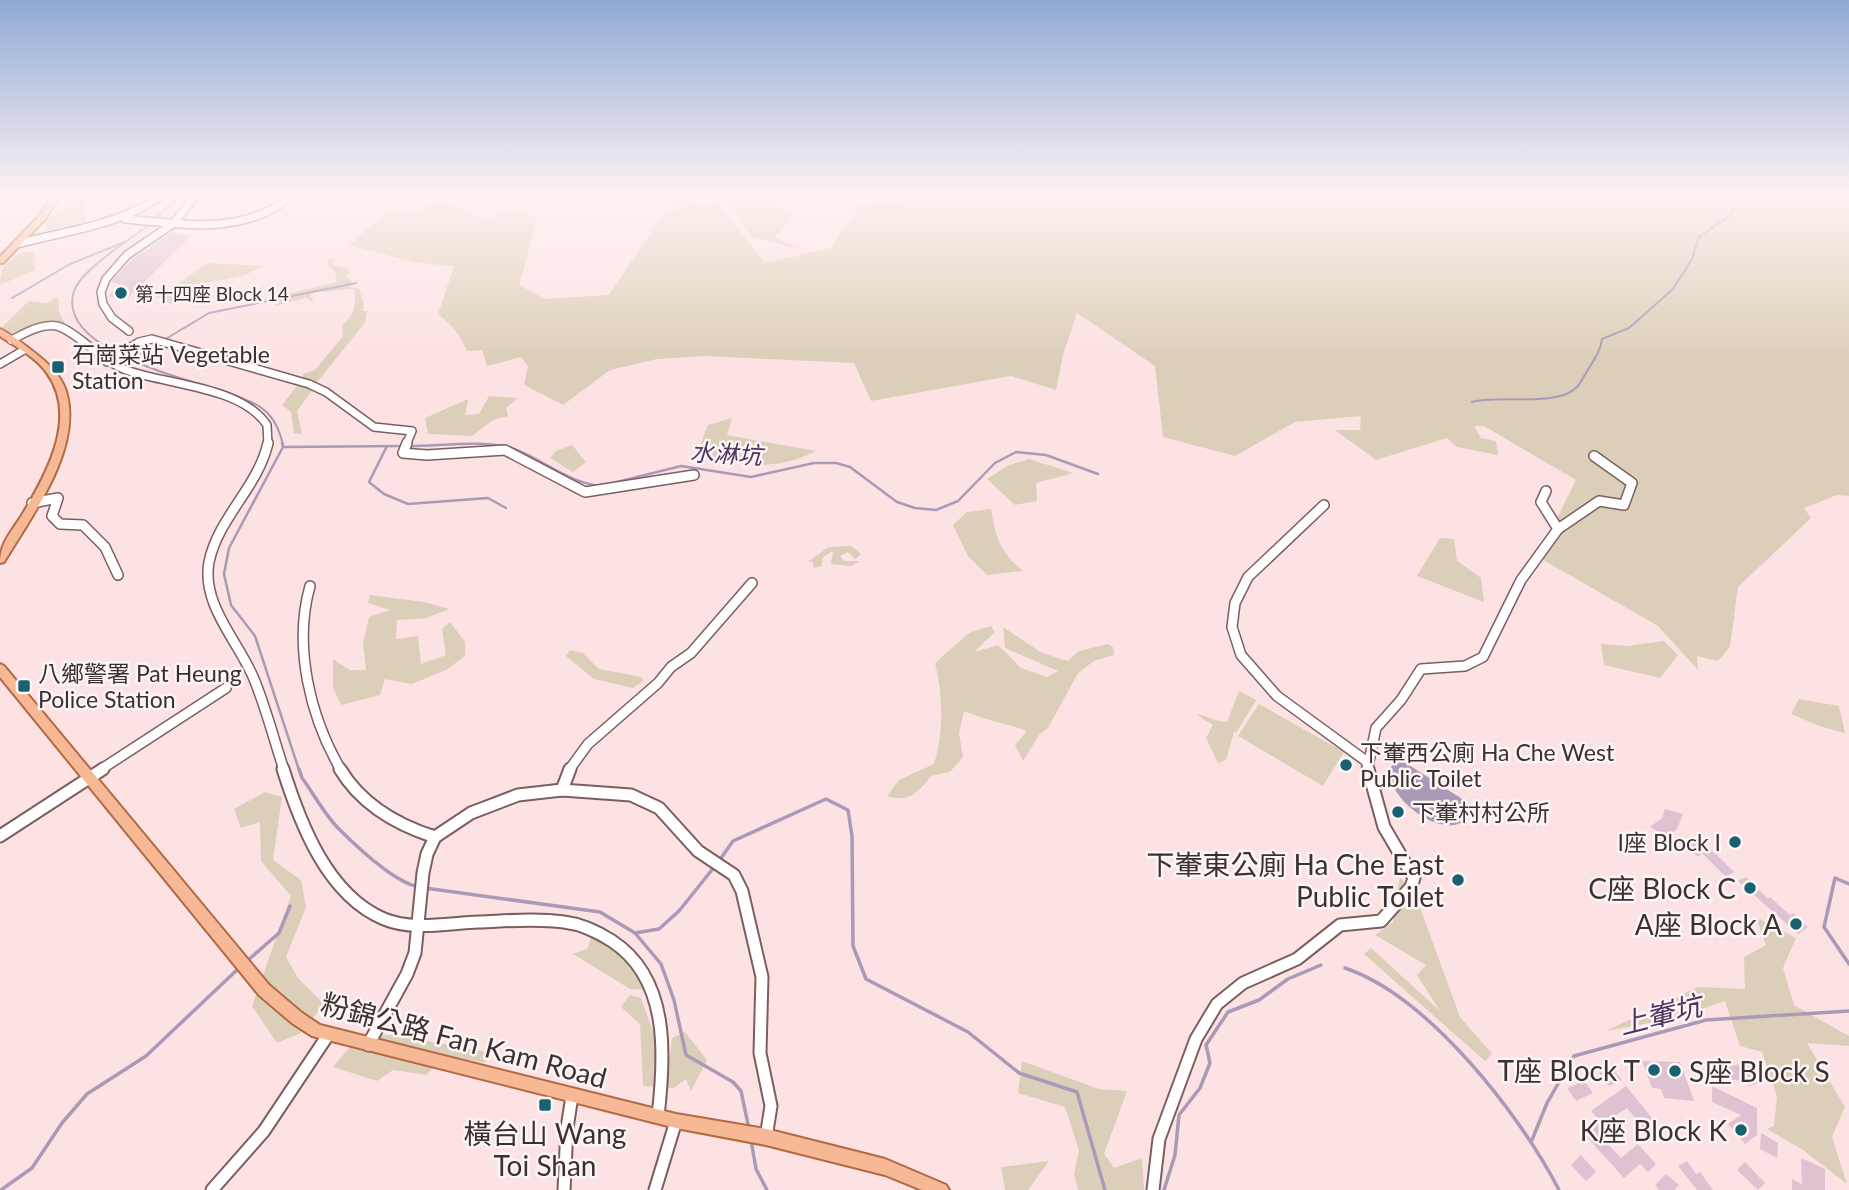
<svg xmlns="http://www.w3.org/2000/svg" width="1849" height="1190" viewBox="0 0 1849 1190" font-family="Lato,'Noto Sans TC',sans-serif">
<rect width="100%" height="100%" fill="#fde2e3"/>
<g fill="#dccfb9">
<polygon points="73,193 87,198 83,212 87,220 46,231 46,220 63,207"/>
<path d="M668 193H675L698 206 717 202 765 263 831 248 859 205 928 199 933 193H1849V496L1837 495 1804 508 1811 518 1738 587 1730 647 1718 661 1697 656 1698 670 1658 626 1538 557 1576 480 1484 426H1474L1481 438 1496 441 1498 455 1457 447 1447 438 1376 460 1335 430H1360L1361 416 1295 422 1235 456 1163 437 1155 366 1077 313 1063 355 1056 390 1011 376 871 401 854 363 705 356 657 359 610 370 563 405 524 385 528 366 521 357 487 366 482 350 467 351C460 334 452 325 438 314L454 266 417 263 349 245 390 209 414 214C444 194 455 203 483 220L512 209 538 217 519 285 545 299 609 295 663 214 676 211 661 198Z"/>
<polygon points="721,193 781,193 782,196 775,203 794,217 774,237 801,249 753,238"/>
<path d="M23 252 34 253 35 270 0 285C0 266 7 262 23 252Z"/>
<path d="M331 258 335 259 334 265 348 269 350 273 346 275 347 278 352 280 351 287 359 289 364 304 363 311H367L365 323 317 382 310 384 313 389 297 411 302 434 294 433 291 412 282 405 303 378V374L315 370 343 336 342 326C354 313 357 308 354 289 341 288 331 294 317 291L310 295 314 303 306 298 275 306 278 296 337 282 335 272 326 264Z"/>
<polygon points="207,263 264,266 243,276 194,285 171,304 154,295 170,290"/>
<polygon points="58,297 59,311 65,324 51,322 11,333 2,327 29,301 47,303"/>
<polygon points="489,396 518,398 506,408 508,416 493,420 472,436 428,434 425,418 468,399 465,415 479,414"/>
<path d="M732 418 727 435 816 451C773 473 741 464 696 456L708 425Z"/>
<polygon points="572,445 586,462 573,472 550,458 556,451"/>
<polygon points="1029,459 1073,473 1036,483 1037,501 1015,505 987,479 1009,465"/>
<path d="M991 509C996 539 1000 552 1023 571L987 575 968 556 953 525 967 512Z"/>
<polygon points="1440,538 1454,539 1457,561 1481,578 1484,602 1417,576"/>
<polygon points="851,546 861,554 855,559 848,552 840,556 844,561 860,561 851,566 831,564 833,551 823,557 822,566 814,568 812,561 806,563 829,547"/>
<polygon points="370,595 424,602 449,609 427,618 397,620 396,639 418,636 421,664 446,655 442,629 450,622 465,642 465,656 446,670 412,684 385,679 380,695 341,705 333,687 333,659 350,670 366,670 363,643 369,617 390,610 368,603"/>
<path d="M991 626 995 632 974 652 998 645 1021 668 1047 677 1058 671 1005 648 1003 627 1042 653 1068 661 1079 651 1108 644 1113 647 1114 655 1094 661 1078 673 1048 728 1039 735 1023 761 1015 745 1027 731C1005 723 985 720 964 711L959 733 963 757 950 772 931 776C918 793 909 803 887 796L899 780 934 764C944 730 943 697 935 663L969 633Z"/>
<polygon points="1664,641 1678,655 1660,678 1604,665 1601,644 1628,646"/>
<polygon points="570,650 583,653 599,669 642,677 643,681 633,688 594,679 566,656"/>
<path d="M1239 691 1256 700 1236 733 1234 732 1226 760 1218 763 1206 738 1213 725 1195 714C1206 715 1216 722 1227 722Z"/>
<polygon points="1799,699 1839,706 1845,733 1819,726 1791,714"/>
<polygon points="1259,704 1344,752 1323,786 1238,736"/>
<polygon points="265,792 282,797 273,860 301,880 306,907 286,957 298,978 324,1004 301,1033 277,1043 252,1006 291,896 261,861 260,822 241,828 234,809"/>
<polygon points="1400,877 1418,902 1460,1017 1492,1054 1485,1061 1364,954 1371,948 1440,1011 1417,975 1426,965 1375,935 1393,922"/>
<polygon points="1756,917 1796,938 1783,968 1794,1005 1849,1036 1849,1046 1807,1043 1845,1107 1832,1137 1847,1184 1803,1150 1767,1129 1774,1126 1777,1097 1762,1052 1740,1046 1725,1001 1676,1018 1606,1031 1698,987 1745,989 1744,957 1766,945"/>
<polygon points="592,934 611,946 638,972 643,990 630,989 573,954 588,948"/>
<polygon points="630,995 641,998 657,1043 670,1057 672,1038 685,1032 707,1060 691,1091 686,1079 674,1088 643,1086 640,1024 621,1007"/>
<polygon points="360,1035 397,1035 491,1053 484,1063 447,1055 426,1075 393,1070 377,1081 333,1067"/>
<polygon points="1022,1061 1099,1089 1127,1091 1104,1154 1114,1168 1142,1158 1144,1190 1078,1190 1074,1174 1079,1150 1065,1107 1018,1093"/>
<polygon points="1049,1161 1028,1190 1005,1190 1001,1167"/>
</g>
<path fill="#ab9ab7" d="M1396 759 1401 760 1467 802 1471 812C1452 853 1368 789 1396 759Z"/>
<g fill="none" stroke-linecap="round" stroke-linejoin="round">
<g stroke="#ab9ab7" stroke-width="2">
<polyline points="155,219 183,193"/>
<path d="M150 224C131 239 82 269 74 291 56 348 179 377 216 389"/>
<polyline points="12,298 70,264 125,242"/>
<polyline points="164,340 209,313 356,283"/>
<polyline points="131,359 158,344"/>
<path d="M226 392C258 404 275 409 283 445"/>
<path d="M1472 402C1501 394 1557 408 1577 387 1581 383 1583 377 1586 373 1593 361 1600 353 1602 339L1629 328 1673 289 1692 259 1699 237 1729 216 1742 193"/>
<polyline points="495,445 501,445"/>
</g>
<g stroke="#ab9ab7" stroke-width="2.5">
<polyline points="282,443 283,447 229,548 224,574 231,605 255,636 299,770"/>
<polyline points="387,446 369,482 384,494 408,504 488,498 506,508"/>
<path d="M410 446C440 446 487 439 514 449 544 460 567 482 600 486"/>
<polyline points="284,447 403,446"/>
<polyline points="613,483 681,466 751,477 814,463 836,463 850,467 897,502 915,508 936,510 958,501 995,463 1016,452 1046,455 1098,474"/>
</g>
<g stroke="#ab9ab7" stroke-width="3.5">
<path d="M299 769 302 778C314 794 324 814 338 828 357 847 392 881 418 887"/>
<polyline points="719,861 733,841 826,799 848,810 852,836 853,946 866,979 968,1032 1019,1073 1077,1092 1105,1190"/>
<polyline points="1849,884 1835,878 1824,927 1849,964"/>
<polyline points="425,888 600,912 635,933 661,964 674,1000 686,1055 733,1082 741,1091 749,1129"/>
<polyline points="635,933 659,929 679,911 715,866"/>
<polyline points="247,961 279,933 290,906"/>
<path d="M1345 968C1428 996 1520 1114 1559 1190"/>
<polyline points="751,1140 756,1169 767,1190"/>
<polyline points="1532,1140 1547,1103 1574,1056 1706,1020 1849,1011"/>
<polyline points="1,1190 32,1168 62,1123 87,1094 146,1056 239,968"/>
<polyline points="1164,1190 1175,1155 1179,1115 1200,1088 1210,1063 1206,1045 1228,1012 1259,1000 1288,979 1321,965"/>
</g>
</g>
<g fill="#dec2d1">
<polygon points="172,232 191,236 128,298 108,297 119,284 111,282 131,260"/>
<polygon points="1665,809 1683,814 1677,829 1667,837 1650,827 1662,818"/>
<polygon points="1692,837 1717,855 1734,872 1726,877 1702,853 1698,857 1684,845"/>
<polygon points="1746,877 1768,899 1770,897 1790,915 1793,913 1808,927 1798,934 1738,881"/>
<polygon points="1642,1061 1680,1062 1694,1101 1664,1098 1661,1089 1652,1088"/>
<polygon points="1711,1061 1729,1063 1730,1066 1745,1063 1762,1083 1748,1086 1745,1081 1717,1078"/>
<polygon points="1611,1067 1622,1080 1609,1086 1599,1073"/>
<polygon points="1584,1081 1593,1093 1576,1101 1567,1088"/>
<polygon points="1626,1086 1660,1128 1649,1135 1627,1108 1612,1118 1624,1131 1607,1143 1621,1158 1638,1144 1656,1164 1648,1172 1640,1164 1624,1178 1585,1135 1600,1121 1591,1111"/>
<polygon points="1712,1086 1757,1108 1757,1135 1745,1144 1728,1124 1741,1115 1712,1102"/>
<polygon points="1761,1133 1778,1143 1777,1158 1760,1149"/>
<polygon points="1581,1155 1596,1172 1586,1181 1571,1165"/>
<polygon points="1801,1158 1825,1169 1825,1190 1792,1190 1792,1179 1802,1184"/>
<polygon points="1687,1161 1696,1174 1700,1172 1713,1190 1697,1190 1678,1166"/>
<polygon points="1745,1162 1765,1183 1758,1190 1737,1170"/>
<polygon points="1666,1174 1679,1185 1674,1190 1659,1190 1655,1185"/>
</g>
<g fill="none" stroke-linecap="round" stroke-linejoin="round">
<defs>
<g id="minor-far2">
<path d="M125 219C172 223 224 233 268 211 278 206 287 199 296 193"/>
<path d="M17 244C69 230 120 226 165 193"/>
<polyline points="129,331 112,318 103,304 101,292 106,279 127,255 174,223 198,193"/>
<path d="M11 340C24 334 41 323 57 326 75 330 103 363 129 371 170 385 242 387 267 425L268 445"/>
<polyline points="107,362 139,342 152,339 309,384 326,392 374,427 412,431 406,445"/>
<polyline points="0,364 24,350"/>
</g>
<g id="minor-far1">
<path d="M268 443C258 487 218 518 209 562 201 605 239 642 254 679 266 708 274 740 284 770"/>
<polyline points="407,443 403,453 427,455 505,450 585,492 694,475"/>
<polyline points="32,503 58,498 52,516 60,524 83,525 105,547 118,575"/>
<polyline points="1324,505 1248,577 1235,603 1232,627 1241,655 1277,696 1366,761 1369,770"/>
<polyline points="1558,529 1599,501 1624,505 1632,483 1594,456"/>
<path d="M310 586C293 646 310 717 341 770"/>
<polyline points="1368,766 1376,728 1401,700 1421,669 1465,666 1483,657 1521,580 1558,529 1541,502 1546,491"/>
<polyline points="100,770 226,688"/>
<polyline points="569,770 588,744 658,683 671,667 691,653 752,583"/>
</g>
<g id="minor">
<path d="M283 769C300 823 327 895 384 919 413 931 448 923 479 922 506 921 536 918 564 922 581 924 598 932 612 941 670 979 665 1056 658 1116"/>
<path d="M340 769C361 804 397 825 435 837"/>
<polyline points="562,790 570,769"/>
<polyline points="0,836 103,769"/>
<polyline points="368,1045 407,974 415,953 423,873 427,854 435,837 471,813 518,795 562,790 631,795 659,808 698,851 734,875 742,891 762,977 760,1053 771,1106 766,1137"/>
<polyline points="212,1190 264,1131 328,1035"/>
<polyline points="564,1190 567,1128 572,1096"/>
<polyline points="655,1190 676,1121"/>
<polyline points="1153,1190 1159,1139 1196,1039 1217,1004 1243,983 1297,959 1340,925 1381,921 1411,887 1414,878 1384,827 1368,769"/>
</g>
<g id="major">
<polygon points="54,193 61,193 46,218 3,263 0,263 0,257 40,215"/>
<path d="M0 329C11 334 22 343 31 350 46 361 63 376 67 395 81 451 31 517 4 562L0 563C0 543 12 531 22 515 46 475 79 417 47 373 36 357 16 347 0 336Z"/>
<polygon points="0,664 4,666 269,985 302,1013 320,1025 676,1114 766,1129 885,1159 946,1185 949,1190 922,1190 885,1175 766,1145 676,1128 312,1036 292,1023 259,995 0,677"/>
</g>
</defs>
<use href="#minor-far2" stroke="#7b5f60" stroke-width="10"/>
<use href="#minor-far1" stroke="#7b5f60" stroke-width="12"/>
<use href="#minor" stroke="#7b5f60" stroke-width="15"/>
<use href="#major" stroke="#b26a45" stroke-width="4"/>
<use href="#minor-far2" stroke="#fff" stroke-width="7"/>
<use href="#minor-far1" stroke="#fff" stroke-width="9"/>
<use href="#minor" stroke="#fff" stroke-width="11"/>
<use href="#major" fill="#f7b896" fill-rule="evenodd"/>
</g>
<linearGradient id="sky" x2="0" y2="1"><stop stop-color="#8faad4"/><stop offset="0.54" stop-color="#fef2f2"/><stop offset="1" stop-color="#fef2f2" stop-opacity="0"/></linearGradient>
<rect width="1849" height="359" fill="url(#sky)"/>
<g fill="#196170" stroke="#fcf5f5" stroke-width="2.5">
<circle cx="121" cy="293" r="7"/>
<rect x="51" y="360" width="14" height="14" rx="3.5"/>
<rect x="17" y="679" width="14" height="14" rx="3.5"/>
<circle cx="1346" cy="765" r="7"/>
<circle cx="1398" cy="812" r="7"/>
<circle cx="1735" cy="842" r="7"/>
<circle cx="1458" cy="880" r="7"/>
<circle cx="1750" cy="888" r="7"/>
<circle cx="1796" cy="924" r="7"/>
<circle cx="1654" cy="1070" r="7"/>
<circle cx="1675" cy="1071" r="7"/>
<rect x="538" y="1098" width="14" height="14" rx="3.5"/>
<circle cx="1741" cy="1130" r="7"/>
</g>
<g text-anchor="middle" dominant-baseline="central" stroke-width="5" stroke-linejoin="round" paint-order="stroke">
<g font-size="19" fill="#3d3031" stroke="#fcf5f5" text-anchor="start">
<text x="135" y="293">第十四座 Block 14</text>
</g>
<g font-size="23" fill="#3d3031" stroke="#fcf5f5" text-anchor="start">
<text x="72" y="354">石崗菜站 Vegetable<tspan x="72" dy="26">Station</tspan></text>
<text x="38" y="673">八鄉警署 Pat Heung<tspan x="38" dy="26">Police Station</tspan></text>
<text x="1360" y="752">下輋西公廁 Ha Che West<tspan x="1360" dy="26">Public Toilet</tspan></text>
<text x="1412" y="812">下輋村村公所</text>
<text x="1721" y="842" text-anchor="end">I座 Block I</text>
</g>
<g font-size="24" font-style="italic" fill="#4e345e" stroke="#fcf5f5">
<text transform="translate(726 453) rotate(3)">水淋坑</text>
</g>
<g font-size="28" fill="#3d3031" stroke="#fcf5f5" text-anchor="end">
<text x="1444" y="864">下輋東公廁 Ha Che East<tspan x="1444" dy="32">Public Toilet</tspan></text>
<text x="1736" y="888">C座 Block C</text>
<text x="1782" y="924">A座 Block A</text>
<text x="1640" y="1070">T座 Block T</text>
<text x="1689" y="1071" text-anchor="start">S座 Block S</text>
<text x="1727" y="1130">K座 Block K</text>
<text x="545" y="1133" text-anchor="middle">橫台山 Wang<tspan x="545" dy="32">Toi Shan</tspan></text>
</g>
<g font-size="28" font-style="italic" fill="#4e345e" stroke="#fcf5f5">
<text transform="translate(1660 1014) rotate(-14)">上輋坑</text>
</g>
<g font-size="28" fill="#3d3031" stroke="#fcf5f5">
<text transform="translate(464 1040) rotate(15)">粉錦公路 Fan Kam Road</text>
</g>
</g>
</svg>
